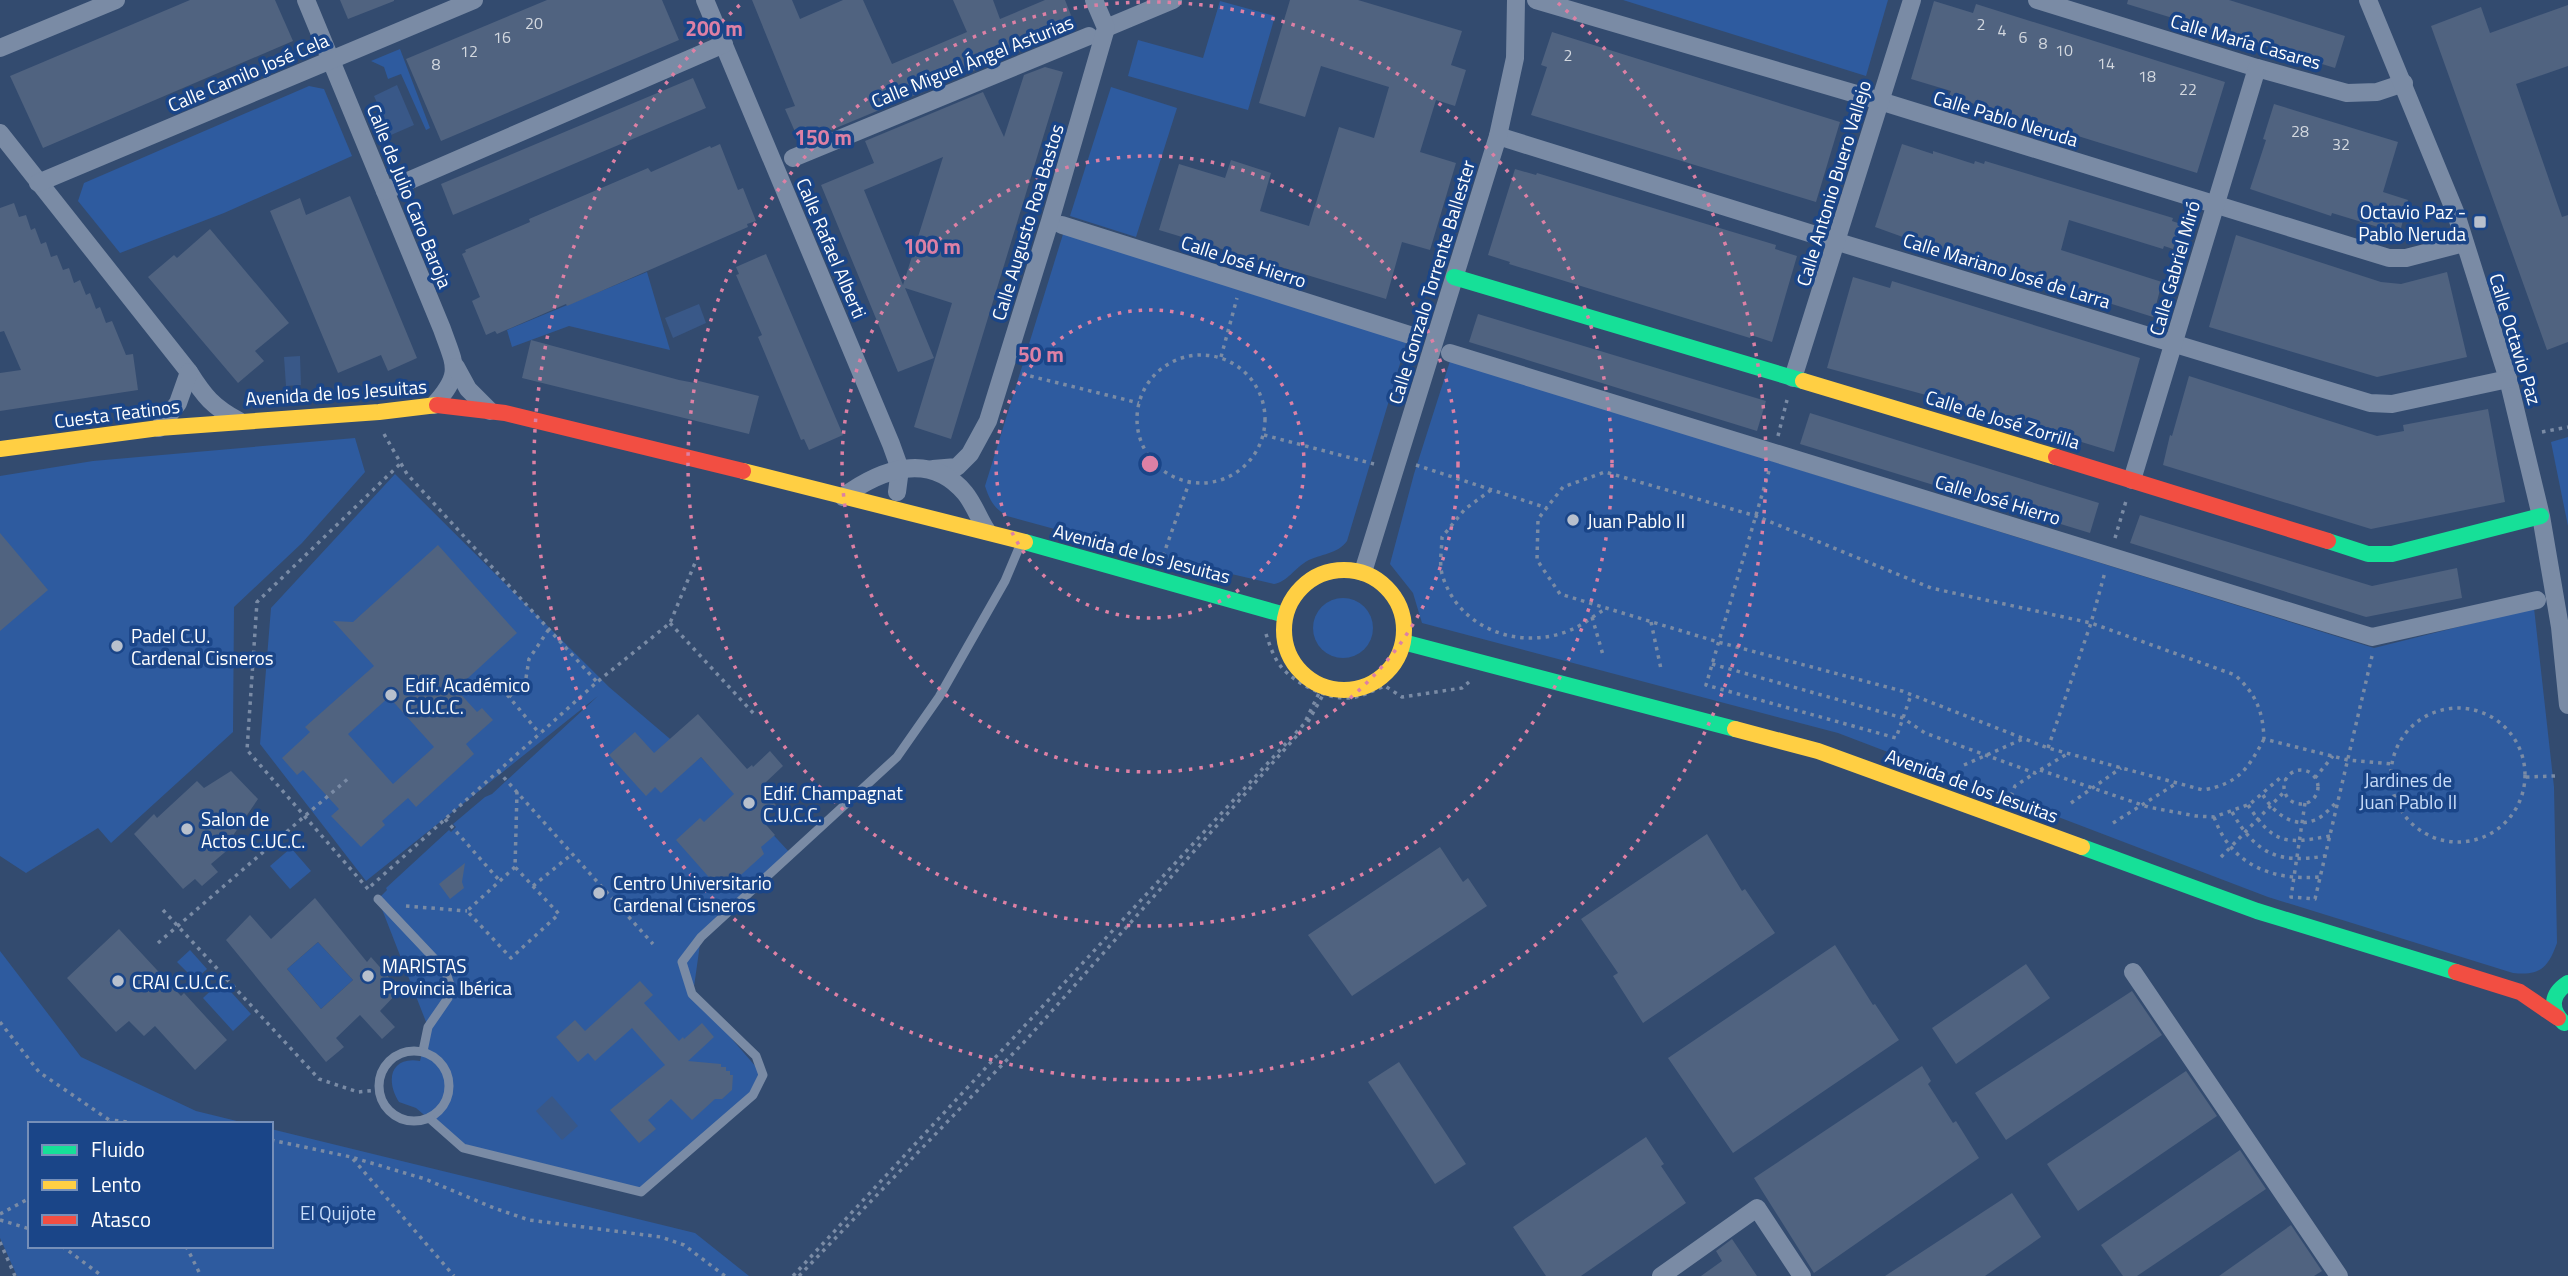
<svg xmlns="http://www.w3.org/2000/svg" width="2568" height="1276" viewBox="0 0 2568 1276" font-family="'Titillium Web',sans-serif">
<rect width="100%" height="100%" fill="#334b6f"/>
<g fill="#2e5b9f">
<polygon points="1623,0 1888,0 1866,76"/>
<polygon points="1220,1 1275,16 1248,110 1128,76 1138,40 1203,58"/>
<polygon points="400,49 430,128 426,130 401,74 388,79 384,67 371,61"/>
<polygon points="309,86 324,89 352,156 224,213 120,253 78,201 84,183"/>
<polygon points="1111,87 1177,108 1136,237 1070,216"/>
<path d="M1064 231 1408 337 1347 541C1338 554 1320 554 1307 561 1295 568 1287 582 1274 584L1146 554 1007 516C994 508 990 501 985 486Z"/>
<polygon points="647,272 670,350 569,326 512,347 507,330"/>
<path d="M1450 361 2374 648 2534 608 2554 787 2557 943C2548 968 2540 976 2513 973L2268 897 1838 733 1422 623 1413 593 1390 564 1414 474Z"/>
<polygon points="2568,437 2568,526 2551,442"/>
<polygon points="355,438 365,472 302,543 234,607 233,732 111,843 98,828 26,873 0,856 0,476 93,461"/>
<path d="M395 474 609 687 696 761 701 757 791 854 701 937 693 994 763 1075 753 1095 641 1192 463 1148 416 1108 399 1102C385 1080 391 1056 420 1061L428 1027 378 899 387 890 386 888 449 830 451 832 456 827 453 824 485 797 492 794 598 696 366 881 260 744 271 608Z"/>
<circle cx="1343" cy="628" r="30"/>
<polygon points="291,848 311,871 290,889 270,866"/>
<polygon points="318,942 353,980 321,1009 287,969"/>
<polygon points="190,950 207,969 195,980 177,962"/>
<polygon points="0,951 81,1057 196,1111 249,1124 30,1124 30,1246 271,1246 271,1129 695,1233 749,1276 17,1276 0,1238"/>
<polygon points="221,981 251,1014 233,1031 203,998"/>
</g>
<g fill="#395888">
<polygon points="397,85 414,125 391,135 374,96"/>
<polygon points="699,304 706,323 673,338 665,318"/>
<polygon points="300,356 301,385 286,386 284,357"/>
<polygon points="552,1096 578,1126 562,1140 536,1111"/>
</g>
<g fill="#506380" fill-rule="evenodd">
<polygon points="190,0 275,0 293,41 43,148 10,76"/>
<polygon points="340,0 394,0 394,1 348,19"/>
<polygon points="547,0 662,0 679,40 441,141 406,59"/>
<polygon points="752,0 792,0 800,19 843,0 863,0 892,64 967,32 953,0 993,0 1000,19 1045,0 1065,0 1076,28 800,143 785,109 795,106"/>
<polygon points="1290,0 1358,0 1462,31 1451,65 1466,70 1455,106 1436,100 1420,152 1456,163 1430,250 1402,242 1386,299 1159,230 1179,164 1225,178 1231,160 1271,173 1260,211 1309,226 1339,127 1374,138 1389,87 1321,66 1305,117 1259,103"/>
<polygon points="2128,0 2229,0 2345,36 2335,68 2127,4"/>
<polygon points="1934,1 1973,13 1976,4 2225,82 2197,173 1949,96 1951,91 1911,79"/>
<polygon points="2568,5 2568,66 2516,84 2562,217 2568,215 2568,342 2547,350 2431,26 2481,7 2490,33"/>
<polygon points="1552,32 1840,122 1816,202 1531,115 1547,67 1541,65"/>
<path d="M1045 67 1063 72 951 439 914 427 952 303 905 288 934 358 898 372 821 185 874 163 865 141 983 92 1004 137 1024 75ZM943 157 903 285 864 190Z"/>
<polygon points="693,78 706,108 453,215 441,184"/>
<polygon points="2274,104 2398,142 2383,192 2408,200 2401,228 2390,224 2388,230 2332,213 2331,216 2250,189 2266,140 2263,139"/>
<polygon points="720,144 738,190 743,188 756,221 747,224 748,227 567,306 566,304 497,334 495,331 486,335 472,301 480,297 462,254 466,252 465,250 530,222 529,219 648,168 651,172 710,146 711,148"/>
<polygon points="1902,144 1933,154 1933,151 1974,164 1975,161 1984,164 1985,161 2173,218 2172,221 2181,224 2173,249 2164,246 2163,249 2069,220 2061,250 2162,282 2153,317 1925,245 1875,227"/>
<polygon points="1515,169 1536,175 1537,173 1776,245 1775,249 1797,256 1772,342 1751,335 1750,338 1509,264 1510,262 1488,255"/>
<polygon points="350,196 417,358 388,371 381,355 338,373 270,211 300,198 306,215"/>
<polygon points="14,203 19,217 26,215 31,230 35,228 41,244 46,242 51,257 57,255 63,270 69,268 74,283 80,280 86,295 90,293 96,309 100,307 106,323 112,321 126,355 133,354 138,390 0,411 0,373 21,370 4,331 0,332 0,208"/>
<polygon points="210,229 289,323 255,351 264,361 238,383 148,277 174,255 177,258"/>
<polygon points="2236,235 2381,282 2401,284 2447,272 2467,357 2377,377 2209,327"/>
<polygon points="766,254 843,435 809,450 804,439 801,440 758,337 762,335 736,275 739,274 736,267"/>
<polygon points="1853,277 1890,288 1892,281 2140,358 2114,452 1948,401 1827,368"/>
<polygon points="1478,314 1766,401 1757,431 1469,342"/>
<polygon points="531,340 679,380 695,383 695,380 759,396 749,434 522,378"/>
<polygon points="2189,376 2377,436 2404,431 2403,425 2488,409 2505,502 2371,529 2163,465 2170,435 2172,436"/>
<polygon points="1810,413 2099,503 2090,533 1800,444"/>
<polygon points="2140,515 2372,586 2457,568 2462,598 2366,617 2130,543"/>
<polygon points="0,533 48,590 0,631"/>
<path d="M438 545 517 633 456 689 477 712 482 708 493 720 466 744 474 754 416 807 408 798 382 821 385 825 361 847 331 816 339 809 303 770 297 775 282 758 310 732 305 727 374 666 333 621 353 622ZM389 697 434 747 393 784 348 734Z"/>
<polygon points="698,714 747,769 752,765 753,767 770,751 783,766 765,783 778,797 773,802 776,805 761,819 775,835 761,847 764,854 722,892 676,840 700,818 704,822 734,794 701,757 661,793 655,787 646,796 609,755 635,732 654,753"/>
<polygon points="231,771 258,799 232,837 237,842 211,864 218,872 202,886 195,879 183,889 134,834 154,814 157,818 197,781 204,788"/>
<polygon points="1707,834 1742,891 1745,889 1775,933 1643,1023 1613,976 1618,973 1581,919"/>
<polygon points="1440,847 1463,882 1468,878 1487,906 1352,996 1308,935"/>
<polygon points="465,863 462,882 464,888 450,899 439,884"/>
<path d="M315 898 367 962 371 957 400 990 380 1011 395 1027 382 1039 360 1015 336 1038 344 1047 326 1062 226 940 250 915 271 939ZM318 942 353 980 321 1009 287 969Z"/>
<polygon points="119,929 181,996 184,993 227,1040 195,1070 155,1026 144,1036 129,1021 116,1032 67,978"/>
<polygon points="1835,945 1873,1005 1875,1004 1899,1040 1733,1153 1668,1058"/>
<polygon points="2026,964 2050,998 1956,1064 1932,1028"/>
<polygon points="640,981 653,995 644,1003 679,1041 683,1037 684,1039 702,1023 714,1037 688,1061 721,1064 721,1067 726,1067 726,1071 730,1071 730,1075 733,1075 732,1090 722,1099 715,1099 692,1120 671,1099 648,1120 656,1129 639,1143 610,1110 665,1065 632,1028 595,1061 588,1053 578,1062 556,1037 575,1020 585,1031"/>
<polygon points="2132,991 2162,1035 2006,1140 1975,1093"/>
<polygon points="1399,1062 1466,1164 1435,1184 1368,1082"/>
<polygon points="1922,1066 1931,1081 1928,1084 1953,1123 1956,1121 1979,1158 1814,1273 1754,1178"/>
<polygon points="2186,1071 2217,1116 2078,1211 2047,1164"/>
<polygon points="1646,1137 1664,1164 1661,1166 1686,1203 1581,1276 1546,1276 1513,1227"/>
<polygon points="2240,1150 2266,1189 2137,1276 2123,1276 2101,1245"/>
<polygon points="2012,1193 2041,1237 1985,1276 1885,1276"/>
<polygon points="2291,1225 2322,1271 2314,1276 2219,1276"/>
<polygon points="1732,1239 1757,1276 1701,1276 1722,1261 1716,1251"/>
</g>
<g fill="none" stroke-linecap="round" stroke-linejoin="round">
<g stroke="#7a8ba5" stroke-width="3.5" stroke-dasharray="3.5 5" stroke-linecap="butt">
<circle cx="1201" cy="419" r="64"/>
<polyline points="1221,357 1237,298"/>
<polyline points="1022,374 1139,403"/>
<polyline points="2542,432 2568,427"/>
<polyline points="384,434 407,474 597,682"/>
<polyline points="1264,435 1374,464"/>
<polyline points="1778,436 1787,400"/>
<polyline points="1416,465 1547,508"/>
<polyline points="1769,471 1706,685 1896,738 1911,695"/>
<path d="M1491 490 1465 509 1442 537C1442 548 1439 563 1442 574 1458 630 1522 652 1573 629 1584 624 1595 615 1605 609"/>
<polyline points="2115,538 2126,501"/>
<polyline points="1163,556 1189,483"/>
<polyline points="1592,617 1603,655"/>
<polyline points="1651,622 1661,669"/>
<polyline points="670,623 755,715"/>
<path d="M1266 634C1270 646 1274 659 1283 669 1297 684 1326 699 1348 698 1359 698 1374 690 1385 686L1402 697 1462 688 1469 682"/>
<polyline points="1712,664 1903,718 1925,733 2035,773 2067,754"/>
<polyline points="484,688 494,679 540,734"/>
<polyline points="509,697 526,678 529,659 549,629"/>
<circle cx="2458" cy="775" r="67"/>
<polyline points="1308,722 1324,693"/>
<path d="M2264 739C2248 769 2238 784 2203 790L2048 748 1902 691 1718 642 1560 594 1537 560 1538 519 1563 487 1605 472 1756 516 1931 588 2091 623 2235 675C2256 694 2263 711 2264 739L2348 760 2392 764"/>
<polyline points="2048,748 2091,623 2105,572"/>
<polyline points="1964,765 2023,739"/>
<polyline points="2040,770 2148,807 2196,816 2214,817 2250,804 2280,778 2286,780"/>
<circle cx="2301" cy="787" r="17"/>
<polyline points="498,771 653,944"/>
<polyline points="2526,777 2555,776"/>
<polyline points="2315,778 2333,756"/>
<path d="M2263 795C2273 812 2293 829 2315 820 2323 817 2330 808 2337 802"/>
<polyline points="2011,796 2015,786 2035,773"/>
<polyline points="2071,803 2121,768"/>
<polyline points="2305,803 2291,897 2315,899 2372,656"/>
<path d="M2248 805C2274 845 2286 844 2330 836"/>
<path d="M2232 812C2256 854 2278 864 2325 856"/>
<path d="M2214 817C2231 865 2272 881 2320 877"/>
<polyline points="445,819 499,880"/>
<polyline points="2113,823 2177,783"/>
<polyline points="2221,857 2285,791"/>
<polyline points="515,867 467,911 511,958 559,914 515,867 517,792"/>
<polyline points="371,886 597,682 670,623 695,563"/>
<polyline points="533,886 572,854"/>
<polyline points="368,889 247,750 257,602 401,463"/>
<polyline points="406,906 467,911"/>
<polyline points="163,910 319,1079 358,1092 379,1090"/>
<polyline points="158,943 350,777"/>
<polyline points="0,1022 39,1072 115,1124"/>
<polyline points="108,1124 112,1120 142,1124"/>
<polyline points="271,1140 351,1157 425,1179 494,1208 529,1220 661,1237 684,1245 725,1276"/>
<polyline points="353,1159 454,1276"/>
<polyline points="0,1214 30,1198"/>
<polyline points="0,1220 30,1229"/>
<polyline points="0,1242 15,1276"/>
<polyline points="62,1246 102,1276"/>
<polyline points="186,1246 201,1276"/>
<polyline points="793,1276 1304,724 1322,687"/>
<polyline points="799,1276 1027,1039 1301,731"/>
</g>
<g stroke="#7a8ba5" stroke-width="9">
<polyline points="378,899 445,970 450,985 448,998 428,1027 423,1051"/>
<circle cx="414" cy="1086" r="35"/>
<polyline points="429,1118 463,1148 641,1192 753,1095 763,1075 756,1056 692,994 682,962 701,937 897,757 939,697 1005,581 1021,543"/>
</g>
<g stroke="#7a8ba5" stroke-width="18">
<path d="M306 0 442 329C455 366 463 373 434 405"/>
<polyline points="705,0 891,444 900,469 897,492"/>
<polyline points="1536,0 1880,101 2389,258 2406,258 2464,243"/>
<polyline points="2037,0 2257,68 2347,93 2377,92 2404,83"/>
<polyline points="2368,0 2456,214 2508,379 2541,516 2560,627 2568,705"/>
<polyline points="1106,28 1173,0"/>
<polyline points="0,48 116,0"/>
<path d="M0 133 189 372C204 396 213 407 239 421"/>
<polyline points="1498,136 1838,242 2370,403 2392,404 2508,379"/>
<polyline points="793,158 1089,36"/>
<polyline points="38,183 474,0"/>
<polyline points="385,191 724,44"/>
<polyline points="1062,225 1413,336"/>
<polyline points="1450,353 2372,637 2537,600"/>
<polyline points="456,367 468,389 490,411"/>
<polyline points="1793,378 1912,0"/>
<polyline points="159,428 178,403 189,372"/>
<polyline points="933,469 957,467 970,454 988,421 1050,221 1106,28 1094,0"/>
<polyline points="2132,480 2257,68"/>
<path d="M843 497C881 469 930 451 965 493 974 504 979 519 987 531"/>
<polyline points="1363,572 1498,136 1515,58 1516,0"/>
<polyline points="2133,972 2339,1276"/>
<polyline points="1661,1276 1757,1208 1802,1276"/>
</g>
<g stroke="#16e098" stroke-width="16">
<polyline points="1454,277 1803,381"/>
<polyline points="2328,541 2368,554 2392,554 2541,516"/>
<polyline points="1025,542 1285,615"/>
<polyline points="1403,642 1735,729"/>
<polyline points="2082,847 2257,911 2456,972"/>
<path d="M2564 1023C2549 1009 2551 994 2568 983"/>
</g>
<g stroke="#ffcf43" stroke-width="16">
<polyline points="1803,381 2056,457"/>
<polyline points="0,449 159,428 379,412 437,405"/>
<polyline points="743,471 1025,542"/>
<circle cx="1344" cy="630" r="60"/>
<polyline points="1735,729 1818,751 2082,847"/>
</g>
<g stroke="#f24e42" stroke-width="16">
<polyline points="437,405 505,413 743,471"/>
<polyline points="2056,457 2328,541"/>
<polyline points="2456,972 2520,992 2558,1018"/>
</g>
</g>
<g fill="none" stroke="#dd80a5" stroke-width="3.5" stroke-dasharray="3.5 7">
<circle cx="1150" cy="464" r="154"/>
<circle cx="1150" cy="464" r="308"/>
<circle cx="1150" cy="464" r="462"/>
<path d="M1558 3A616 616 0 1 1 742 3"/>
</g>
<g fill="#b8c0cd" stroke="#1a4588" stroke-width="2.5">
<rect x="2473" y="215" width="14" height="14" rx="3.5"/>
<circle cx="1573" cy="520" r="7"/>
<circle cx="117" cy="646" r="7"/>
<circle cx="391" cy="695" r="7"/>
<circle cx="749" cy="803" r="7"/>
<circle cx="187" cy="829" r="7"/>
<circle cx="599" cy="893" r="7"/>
<circle cx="368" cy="976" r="7"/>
<circle cx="118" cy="981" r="7"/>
</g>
<g text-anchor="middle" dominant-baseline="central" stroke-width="7" stroke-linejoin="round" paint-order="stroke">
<g font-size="16" fill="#d3d8df">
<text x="534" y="23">20</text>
<text x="1981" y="24">2</text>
<text x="2002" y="30">4</text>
<text x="502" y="37">16</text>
<text x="2023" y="37">6</text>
<text x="2043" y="43">8</text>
<text x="2064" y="50">10</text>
<text x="469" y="51">12</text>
<text x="1568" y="55">2</text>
<text x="2106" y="63">14</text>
<text x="436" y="64">8</text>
<text x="2147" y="76">18</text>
<text x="2188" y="89">22</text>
<text x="2300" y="131">28</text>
<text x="2341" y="144">32</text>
</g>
<g font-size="19" fill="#fff" stroke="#1a4588">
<text transform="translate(2246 41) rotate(16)">Calle María Casares</text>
<text transform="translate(972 61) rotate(-22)">Calle Miguel Ángel Asturias</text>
<text transform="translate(248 72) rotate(-23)">Calle Camilo José Cela</text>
<text transform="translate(2006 118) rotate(17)">Calle Pablo Neruda</text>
<text transform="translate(1833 183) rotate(-73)">Calle Antonio Buero Vallejo</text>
<text transform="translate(410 196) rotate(68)">Calle de Julio Caro Baroja</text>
<text transform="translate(1027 222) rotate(-73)">Calle Augusto Roa Bastos</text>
<text transform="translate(832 248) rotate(67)">Calle Rafael Alberti</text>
<text transform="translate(1244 261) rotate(18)">Calle José Hierro</text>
<text transform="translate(2174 268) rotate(-74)">Calle Gabriel Miró</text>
<text transform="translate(2007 270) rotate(17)">Calle Mariano José de Larra</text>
<text transform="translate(1431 282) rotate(-73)">Calle Gonzalo Torrente Ballester</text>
<text transform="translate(2516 339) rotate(73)">Calle Octavio Paz</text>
<text transform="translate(336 392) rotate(-4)">Avenida de los Jesuitas</text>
<text transform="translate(117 413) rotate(-7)">Cuesta Teatinos</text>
<text transform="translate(2003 419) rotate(17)">Calle de José Zorrilla</text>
<text transform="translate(1998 499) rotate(17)">Calle José Hierro</text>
<text transform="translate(1142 553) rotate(15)">Avenida de los Jesuitas</text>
<text transform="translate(1972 785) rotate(20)">Avenida de los Jesuitas</text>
</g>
<g font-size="19" fill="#fff" stroke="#1a4588" text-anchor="start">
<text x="2466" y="211" text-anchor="end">Octavio Paz -<tspan x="2466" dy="22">Pablo Neruda</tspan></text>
<text x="1587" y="520">Juan Pablo II</text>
<text x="131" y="635">Padel C.U.<tspan x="131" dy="22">Cardenal Cisneros</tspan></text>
<text x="405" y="684">Edif. Académico<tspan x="405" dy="22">C.U.C.C.</tspan></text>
<text x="763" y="792">Edif. Champagnat<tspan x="763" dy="22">C.U.C.C.</tspan></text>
<text x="201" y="818">Salon de<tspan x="201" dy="22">Actos C.UC.C.</tspan></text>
<text x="613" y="882">Centro Universitario<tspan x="613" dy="22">Cardenal Cisneros</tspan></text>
<text x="382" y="965">MARISTAS<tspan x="382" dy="22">Provincia Ibérica</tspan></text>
<text x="132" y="981">CRAI C.U.C.C.</text>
</g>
<g font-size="19" fill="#c8dcf9" stroke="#1a4588">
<text x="2408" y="779">Jardines de<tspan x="2408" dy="22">Juan Pablo II</tspan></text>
<text x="338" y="1212">El Quijote</text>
</g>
</g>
<circle cx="1150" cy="464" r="10" fill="#dd80a5" stroke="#1a4588" stroke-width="3.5"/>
<g font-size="21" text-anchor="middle" font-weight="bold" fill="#dd80a5" stroke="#1a4588" stroke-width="7" stroke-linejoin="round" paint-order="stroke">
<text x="714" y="36">200 m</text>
<text x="823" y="145">150 m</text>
<text x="932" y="254">100 m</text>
<text x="1041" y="362">50 m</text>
</g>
<rect x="28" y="1122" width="245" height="126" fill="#1a4588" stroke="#768fb8" stroke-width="2"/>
<rect x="42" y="1145" width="35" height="10" fill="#16e098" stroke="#768fb8" stroke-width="2"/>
<text x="91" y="1157" font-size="21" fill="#ffffff">Fluido</text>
<rect x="42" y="1180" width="35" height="10" fill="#ffcf43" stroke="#768fb8" stroke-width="2"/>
<text x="91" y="1192" font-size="21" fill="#ffffff">Lento</text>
<rect x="42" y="1215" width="35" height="10" fill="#f24e42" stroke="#768fb8" stroke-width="2"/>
<text x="91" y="1227" font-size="21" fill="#ffffff">Atasco</text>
</svg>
